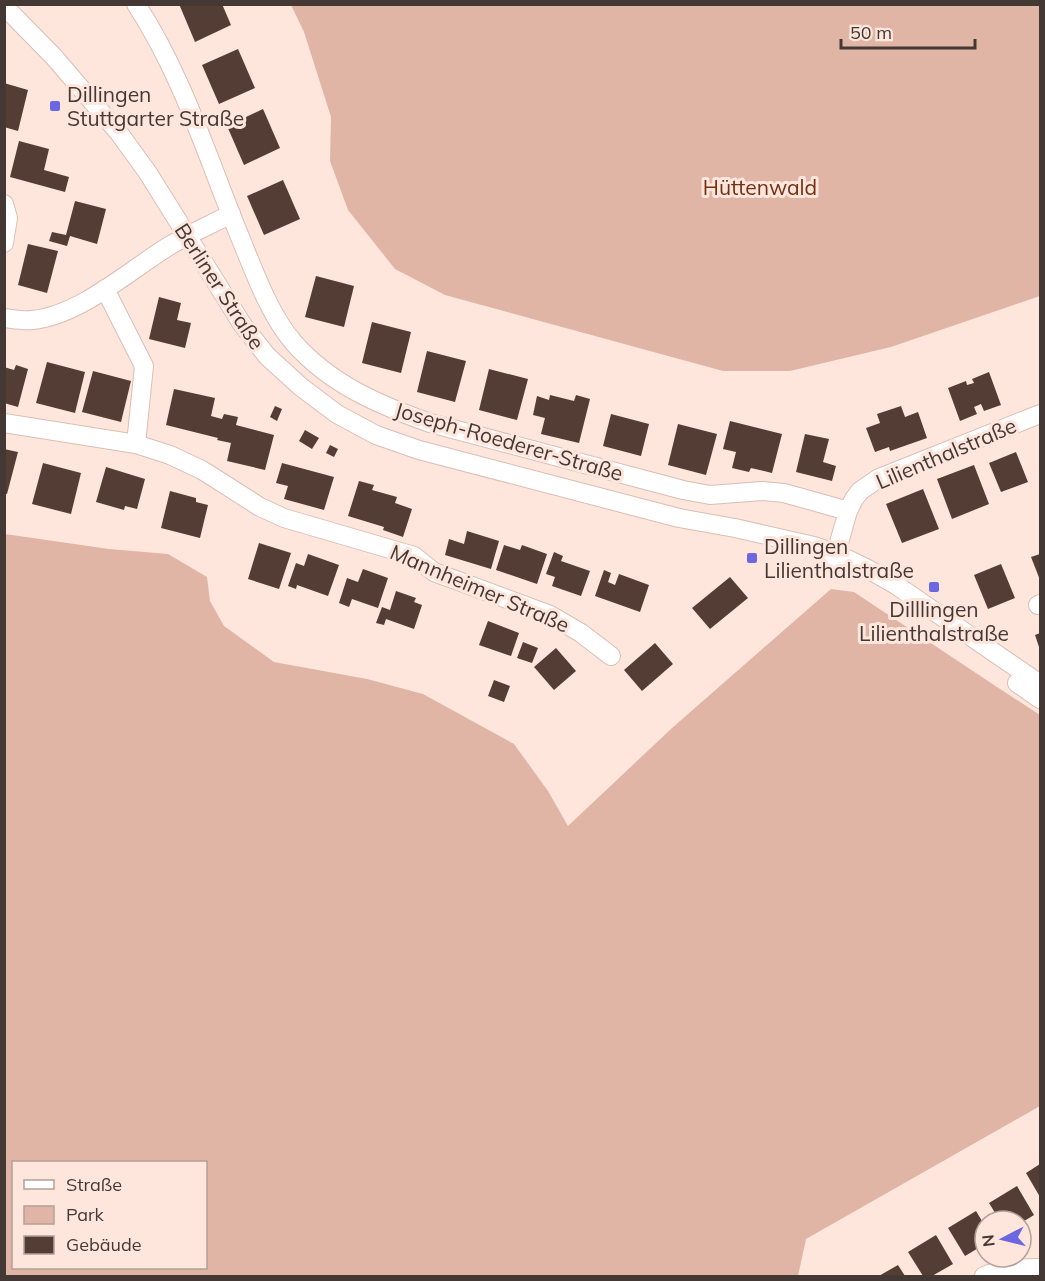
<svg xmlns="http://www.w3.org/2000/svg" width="1045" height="1281" viewBox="0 0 1045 1281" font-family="Mulish,sans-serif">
<rect width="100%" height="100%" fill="#fee6dd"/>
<g fill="#e1b5a5" fill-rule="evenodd">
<polygon points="291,5 1040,5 1040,296 891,347 790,371 723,371 445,295 395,269 348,210 330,161 331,117 304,32"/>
<path d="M5 534 109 549 168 554 207 577 210 601 224 626 274 662 367 679 423 694 514 744 548 791 568 826 672 728 831 589 854 592 997 687 1040 715V1106L806 1239 798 1276H5ZM14 1162H206V1268H14Z"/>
</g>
<g fill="#543d34">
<polygon points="179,4 222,4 231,25 195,42"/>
<polygon points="238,49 255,88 219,104 202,65"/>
<polygon points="4,83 28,90 18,131 4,127"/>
<polygon points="263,109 280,148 244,165 227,126"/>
<polygon points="19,141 49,149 44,170 69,177 65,192 10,177"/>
<polygon points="283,180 300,219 264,235 247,196"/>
<polygon points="75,201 106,209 97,244 70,236 67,246 49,241 52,232 66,235"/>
<polygon points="28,244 58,251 47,293 18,285"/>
<polygon points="316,276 354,286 344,327 305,317"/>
<polygon points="159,297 181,303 177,320 191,323 185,348 149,339"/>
<polygon points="372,322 411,332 401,373 362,363"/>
<polygon points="427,351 466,361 455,402 417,392"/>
<polygon points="47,362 85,372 75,413 36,403"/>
<polygon points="16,365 28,369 18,407 4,403 4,367 14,370"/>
<polygon points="489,369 528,379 517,420 479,410"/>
<polygon points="93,371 131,381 121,422 82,412"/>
<polygon points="989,372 1001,405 984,411 981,404 974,407 977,414 960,421 948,388 966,381 967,385 974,383 972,379"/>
<polygon points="174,389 215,398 211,416 222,419 224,414 238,417 236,425 274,435 265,470 227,461 231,443 217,440 218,438 166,425"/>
<polygon points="550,395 574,401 576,395 590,399 579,443 541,434 545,418 533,415 537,396 549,400"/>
<polygon points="275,406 282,409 277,421 270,417"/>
<polygon points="901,406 905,417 918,412 927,438 890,451 889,447 875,452 866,428 880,423 877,414"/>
<polygon points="611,414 649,424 641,456 603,446"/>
<polygon points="730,421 782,434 772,473 751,468 749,472 732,468 736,452 723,449"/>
<polygon points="678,424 717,434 706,475 668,465"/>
<polygon points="305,430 319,438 312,449 299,441"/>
<polygon points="805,434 829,439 823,462 836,466 832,481 796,472"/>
<polygon points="330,445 338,449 334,457 326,453"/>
<polygon points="4,449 18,452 7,494 4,493"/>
<polygon points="1016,452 1028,482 1001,492 989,463"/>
<polygon points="43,463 81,473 71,514 32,504"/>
<polygon points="282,463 334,477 324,510 284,499 288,486 276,483"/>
<polygon points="974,465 989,504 952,519 937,479"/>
<polygon points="106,467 145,479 137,509 125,506 124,510 96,502"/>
<polygon points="359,481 374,485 372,490 397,497 395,503 412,509 403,537 383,530 384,527 348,516"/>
<polygon points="923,489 939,529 902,543 886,504"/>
<polygon points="170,491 196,498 196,502 208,505 200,538 161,528"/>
<polygon points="467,531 499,541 491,569 445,555 449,539 464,544"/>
<polygon points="259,543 291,553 279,589 248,579"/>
<polygon points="504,545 520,550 522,545 547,554 537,584 496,570"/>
<polygon points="554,552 563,556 561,561 590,571 581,596 552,586 555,577 546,574"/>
<polygon points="308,554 339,565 328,596 297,585 296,589 288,586 296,563 304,566"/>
<polygon points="1040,554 1040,580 1031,557"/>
<polygon points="1001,564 1015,598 988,609 974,575"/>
<polygon points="363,569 388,578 378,608 352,599 349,607 339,603 347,578 358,582"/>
<polygon points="604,570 611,573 608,582 615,585 619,574 649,585 640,612 595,596"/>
<polygon points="730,577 748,598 710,629 692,608"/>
<polygon points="396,591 416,598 414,602 422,605 414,629 386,619 384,625 376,623 382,607 390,610"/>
<polygon points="488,621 519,633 511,656 479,645"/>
<polygon points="1040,633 1040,650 1035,635"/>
<polygon points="523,642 538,648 532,663 517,658"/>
<polygon points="655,643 673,664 642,691 624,670"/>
<polygon points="556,648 576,671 554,690 534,667"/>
<polygon points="494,680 510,686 504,702 488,696"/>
<polygon points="1040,1164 1040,1197 1026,1173"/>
<polygon points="1017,1186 1034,1215 1021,1223 1021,1221 1000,1221 989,1203"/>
<polygon points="976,1211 985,1226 985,1244 965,1256 948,1228"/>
<polygon points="936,1235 953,1264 932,1276 923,1276 908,1252"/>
<polygon points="898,1265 905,1276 879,1276 884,1273"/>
</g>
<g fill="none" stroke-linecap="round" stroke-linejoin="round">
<defs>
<g id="street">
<path d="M136 4C183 76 208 159 240 237 254 271 270 316 294 343 330 384 379 405 430 423L683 490 710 495 762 491 784 493 848 511"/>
<polyline points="4,6 54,57 119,133 148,173 242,324 267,356 301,387 337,414 376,435 419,450 679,518 735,528 814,546 837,554 866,568 896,585 1040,684"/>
<polyline points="4,204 8,218 4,243"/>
<polyline points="105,289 144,366 136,444"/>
<path d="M4 318C13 319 23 321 32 320 79 316 130 270 169 246 189 234 210 225 231 214"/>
<polyline points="4,423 136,444 170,455 202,470 260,507 284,518 414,556 434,572 550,615 581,633 611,656"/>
<polyline points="833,564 848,511 854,499 860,491 879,478 1040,414"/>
<polyline points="1038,605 1040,604"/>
<polyline points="1017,683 1040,699"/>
<path d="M984 1276C1002 1269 1022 1268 1040 1268"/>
</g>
</defs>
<use href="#street" stroke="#dabeb3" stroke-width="20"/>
<use href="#street" stroke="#fff" stroke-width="18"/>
</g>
<g fill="#6b67e1" stroke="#fee6dd" stroke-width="2">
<rect x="49" y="100" width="12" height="12" rx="3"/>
<rect x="746" y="552" width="12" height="12" rx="3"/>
<rect x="928" y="581" width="12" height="12" rx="3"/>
</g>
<g text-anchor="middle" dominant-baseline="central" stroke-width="6" stroke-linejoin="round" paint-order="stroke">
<g font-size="21" fill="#433833" stroke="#fee6dd" text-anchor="start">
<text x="67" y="94">Dillingen<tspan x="67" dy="24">Stuttgarter Straße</tspan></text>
<text x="764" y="546">Dillingen<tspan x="764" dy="24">Lilienthalstraße</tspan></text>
<text x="934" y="609" text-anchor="middle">Dilllingen<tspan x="934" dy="24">Lilienthalstraße</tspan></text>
</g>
<g font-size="21" fill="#762e0d" stroke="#fee6dd">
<text x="760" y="187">Hüttenwald</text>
</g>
<g font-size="21" fill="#433833" stroke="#fee6dd">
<text transform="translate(220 286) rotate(57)">Berliner Straße</text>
<text transform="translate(509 441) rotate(16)">Joseph-Roederer-Straße</text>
<text transform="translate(946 453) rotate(-23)">Lilienthalstraße</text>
<text transform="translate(480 588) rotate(23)">Mannheimer Straße</text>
</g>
</g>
<rect width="1045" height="1281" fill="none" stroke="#433833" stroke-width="12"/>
<rect x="12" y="1161" width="195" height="108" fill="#fee6dd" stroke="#b3a099" stroke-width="1.5"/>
<rect x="24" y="1180" width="30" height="9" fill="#ffffff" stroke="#b3a099" stroke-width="1.5"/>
<text x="66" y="1191" font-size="18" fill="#433833">Straße</text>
<rect x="24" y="1206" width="30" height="18" fill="#e1b5a5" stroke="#b3a099" stroke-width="1.5"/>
<text x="66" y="1221" font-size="18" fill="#433833">Park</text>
<rect x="24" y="1236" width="30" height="18" fill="#543d34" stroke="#b3a099" stroke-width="1.5"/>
<text x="66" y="1251" font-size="18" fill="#433833">Gebäude</text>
<g transform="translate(1003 1239) rotate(263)"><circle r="28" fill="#fee6dd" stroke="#b3a099" stroke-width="1.5"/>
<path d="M0-4.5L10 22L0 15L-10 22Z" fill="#6b67e1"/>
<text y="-9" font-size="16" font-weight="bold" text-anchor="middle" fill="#433833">N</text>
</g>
<path d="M841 39v9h134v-9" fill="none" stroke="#433833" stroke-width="3"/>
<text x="850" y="39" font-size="18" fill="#433833" stroke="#fee6dd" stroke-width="4.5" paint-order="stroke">50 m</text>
</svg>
